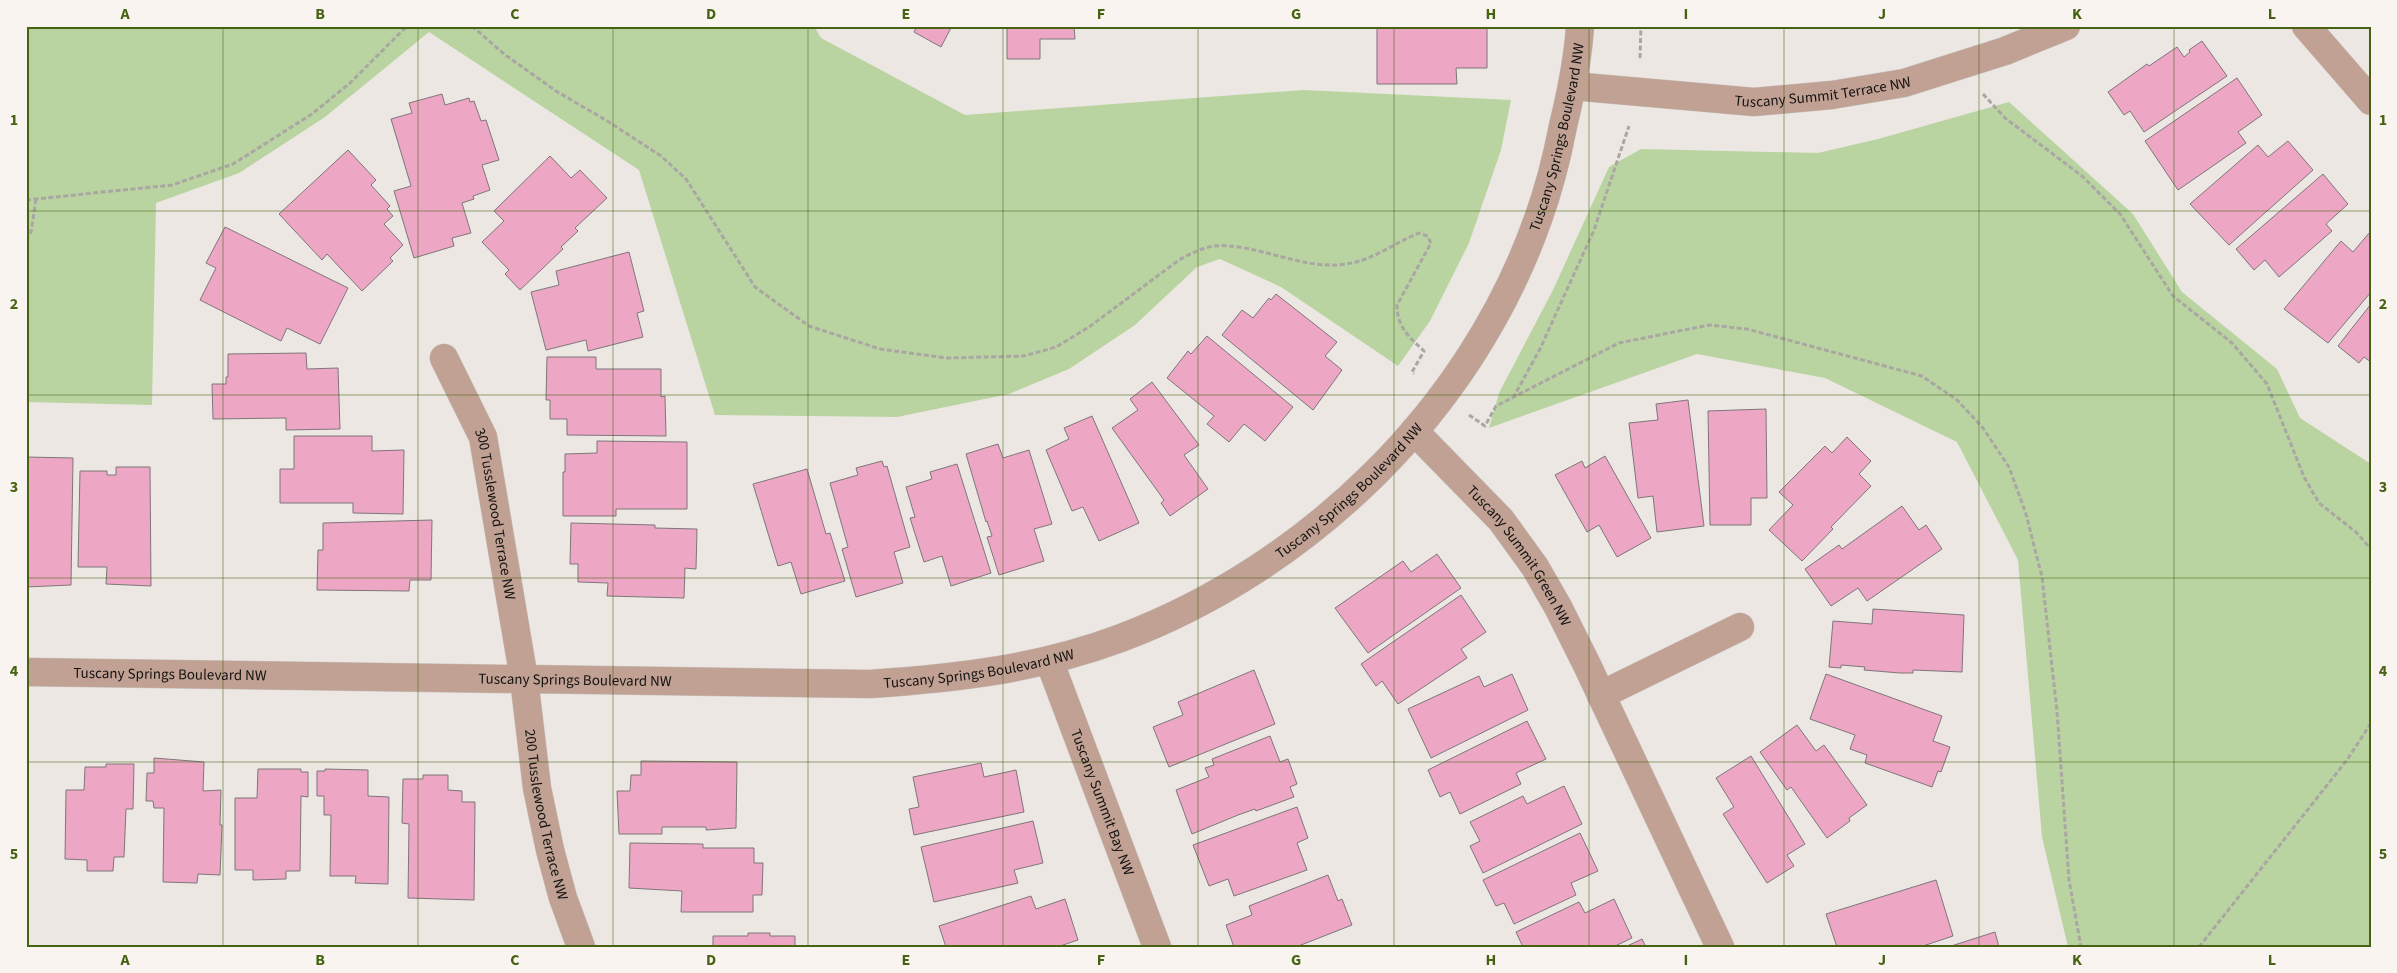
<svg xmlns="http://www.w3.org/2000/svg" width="2397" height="973" viewBox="0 0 2397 973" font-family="'Source Sans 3',sans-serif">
<rect width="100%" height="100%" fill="#ece7e3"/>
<g fill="#b9d4a0">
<polygon points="26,26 814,26 821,38 965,115 1304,90 1511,100 1501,150 1469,243 1430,321 1398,366 1281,287 1220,259 1197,267 1135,325 1069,369 1009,394 897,417 715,415 639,170 429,32 325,117 239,173 156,203 152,405 26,402"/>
<polygon points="2009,102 2133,214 2182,292 2277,369 2300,418 2371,464 2371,947 2068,947 2042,837 2018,560 1957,442 1825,378 1697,354 1489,428 1499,393 1553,290 1609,167 1641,149 1818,153 1878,139"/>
</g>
<g fill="#eea6c5" stroke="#7d7779">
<polygon points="917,26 952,26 941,47 914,32"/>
<polygon points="1007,26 1074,26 1075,39 1040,39 1040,59 1007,59"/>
<polygon points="1377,26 1487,26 1487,68 1456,68 1457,84 1377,84"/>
<polygon points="2202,41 2227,76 2144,132 2130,111 2124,115 2108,92 2147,64 2149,66 2177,47 2184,57 2190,52 2189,50"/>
<polygon points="2237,78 2262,115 2238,132 2246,143 2178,190 2145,141"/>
<polygon points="442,94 445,105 469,98 470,102 474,101 481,121 486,120 499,160 482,165 490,190 473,196 474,199 462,203 471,233 452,238 454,246 414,258 394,191 411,186 391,119 412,113 409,103"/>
<polygon points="2288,141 2313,170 2229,245 2190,204 2258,145 2268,157"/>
<polygon points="348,150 376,180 371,185 390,206 387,209 393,216 384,224 403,245 390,258 393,261 362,291 327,254 322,260 279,214"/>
<polygon points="550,156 571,178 580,170 607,198 575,228 578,231 561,247 563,249 520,290 505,274 509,270 482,242 504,221 494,211"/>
<polygon points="2323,174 2348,204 2326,224 2332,231 2279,277 2265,260 2254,270 2236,249"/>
<polygon points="225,227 348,288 320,344 287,328 281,341 200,300 216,268 206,263"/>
<polygon points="2370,232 2371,292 2328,343 2284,309 2341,241 2353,252"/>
<polygon points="629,252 644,311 637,313 643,337 588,351 586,340 546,350 531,292 559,285 556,271"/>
<polygon points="1276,294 1337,342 1325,356 1342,370 1313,410 1222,335 1242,310 1253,318 1269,298 1271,300"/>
<polygon points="2371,304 2371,362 2364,357 2359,363 2338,346"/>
<polygon points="1207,336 1293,407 1265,441 1244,424 1229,442 1207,424 1214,416 1167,378 1188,351 1191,354"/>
<polygon points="306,353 307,369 338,368 340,429 286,430 286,418 213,419 212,384 226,384 226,377 228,377 228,354"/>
<polygon points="547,357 596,357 596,369 661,369 661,397 665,396 666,436 567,435 567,419 550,419 550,400 546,400"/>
<polygon points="1152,382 1199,445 1184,455 1208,489 1170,516 1161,503 1164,500 1112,428 1138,410 1130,399"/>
<polygon points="1688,400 1704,526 1657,532 1653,496 1638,498 1629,423 1658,420 1656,404"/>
<polygon points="1766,409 1767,498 1751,498 1751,525 1710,525 1708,411"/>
<polygon points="1092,416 1139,523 1099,541 1083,507 1072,511 1046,450 1069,439 1064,428"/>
<polygon points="294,436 372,436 372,451 404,450 403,514 353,513 353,503 280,503 280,469 294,469"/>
<polygon points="1847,437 1871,461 1859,474 1871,486 1831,527 1833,529 1802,561 1769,530 1793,505 1779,492 1825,446 1832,453"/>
<polygon points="597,441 687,442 687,509 616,509 616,516 563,516 563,472 565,472 565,454 597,453"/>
<polygon points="998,444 1003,458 1029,450 1052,524 1034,529 1044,561 999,575 987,537 992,536 987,521 986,522 966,454"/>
<polygon points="1605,456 1651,538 1617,557 1599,525 1587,532 1555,475 1582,461 1585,468"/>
<polygon points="26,457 73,458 71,585 26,587"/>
<polygon points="882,461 884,467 887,466 910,547 894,552 903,583 856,597 842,549 848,547 830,483 858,475 856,468"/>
<polygon points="957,464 991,573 951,586 942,556 924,562 910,518 915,517 906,487 932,479 930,472"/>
<polygon points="116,467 150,467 151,586 106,584 107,567 78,567 80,471 107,471 107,475 116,475"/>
<polygon points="807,469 826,534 830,533 845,581 801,594 791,562 778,566 753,484"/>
<polygon points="1902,506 1919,530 1926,525 1942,549 1867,601 1858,588 1831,606 1805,569 1839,545 1842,549"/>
<polygon points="432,520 431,580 410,580 409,591 317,590 318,550 323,550 323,523"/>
<polygon points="571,523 655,525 655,528 697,529 696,569 685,568 684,598 607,596 608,583 578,582 578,564 570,564"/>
<polygon points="1437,554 1461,588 1368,653 1335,608 1403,561 1411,572"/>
<polygon points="1461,595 1486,632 1461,649 1467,658 1398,704 1382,681 1376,686 1361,664"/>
<polygon points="1873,609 1964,615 1962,672 1913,670 1913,673 1900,673 1864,670 1865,667 1841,665 1841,668 1829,667 1833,621 1872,624"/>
<polygon points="1254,670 1275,724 1169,767 1153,727 1183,715 1178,702"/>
<polygon points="1512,674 1528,710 1431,758 1408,709 1479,676 1484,687"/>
<polygon points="1826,674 1942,716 1933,741 1950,747 1941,772 1938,771 1932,787 1865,763 1867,755 1850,749 1855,735 1810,719"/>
<polygon points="1527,721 1546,759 1516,773 1521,784 1460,814 1450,792 1440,797 1428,770"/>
<polygon points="1797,725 1816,751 1824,745 1867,805 1849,818 1850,821 1827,838 1791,787 1787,790 1760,752"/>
<polygon points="1270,736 1280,762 1288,759 1297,784 1290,787 1294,797 1256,811 1255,809 1238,815 1192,834 1176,790 1209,777 1205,768 1214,765 1212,759"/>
<polygon points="1751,756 1805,844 1787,855 1794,866 1767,883 1723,814 1734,807 1716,778"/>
<polygon points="154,758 204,762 203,791 221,790 220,825 222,825 220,875 198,874 197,883 163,882 164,808 154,808 153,801 146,801 147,773 154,773"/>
<polygon points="641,761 737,762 736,828 706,830 706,827 662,827 662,834 619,834 617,791 630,791 631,775 641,775"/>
<polygon points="981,763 984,777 1016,770 1024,812 914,835 909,809 919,807 913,777"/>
<polygon points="106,764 134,764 133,809 126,809 124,857 114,857 113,871 87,871 87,860 65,859 66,790 84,790 85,767 106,767"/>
<polygon points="258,769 301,769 301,772 308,772 308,797 301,796 300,871 286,871 286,879 253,880 253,870 235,870 235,798 257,798"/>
<polygon points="325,769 368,770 368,796 389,797 388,884 355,883 356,876 330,876 331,815 324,815 324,796 317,796 317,771 325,771"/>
<polygon points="423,775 448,775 448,790 462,791 462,802 475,802 474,900 408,898 409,824 402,823 403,779 423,779"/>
<polygon points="1564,786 1582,824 1483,873 1470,846 1480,841 1470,822 1523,796 1527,804"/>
<polygon points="1297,807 1308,838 1297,843 1307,870 1234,896 1228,879 1209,886 1193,845"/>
<polygon points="1033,821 1043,863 1014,870 1018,883 934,902 921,847"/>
<polygon points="1580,833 1598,871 1571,883 1576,895 1514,924 1504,903 1496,906 1483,880"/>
<polygon points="630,843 703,844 703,848 754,848 754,863 763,863 762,895 753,895 753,912 681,912 682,891 629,888"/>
<polygon points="1328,875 1338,901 1342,899 1352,925 1296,947 1234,947 1226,925 1252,915 1249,906"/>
<polygon points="1936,880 1953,936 1920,947 1837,947 1826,914"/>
<polygon points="1031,896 1036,909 1065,899 1078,940 1057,947 946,947 939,926"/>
<polygon points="1614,899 1632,938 1613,947 1523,947 1516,932 1579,902 1585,913"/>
<polygon points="1995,932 1999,947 1948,947"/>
<polygon points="748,933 770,933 770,936 795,936 795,947 713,947 713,936 748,936"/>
<polygon points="1642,939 1646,947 1625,947"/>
</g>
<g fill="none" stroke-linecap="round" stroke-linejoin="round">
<defs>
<g id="street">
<polyline points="2306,26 2371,101"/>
<path id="s1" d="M1572 86 1754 102 1832 95 1904 83 2005 51 2066 26"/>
<path id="s2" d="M444 358 483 437 524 679 537 788 550 850 563 898 581 947"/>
<path id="s3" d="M1414 431 1501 520 1535 567 1558 607 1587 665 1720 947"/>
<path id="s4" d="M1049 660 1157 947"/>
<path id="s5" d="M26 672 870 684C958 678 1038 669 1121 638 1309 567 1471 410 1538 219 1549 189 1557 157 1563 126 1571 93 1578 60 1580 26"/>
<polyline points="1601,695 1740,627"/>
</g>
</defs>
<use href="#street" stroke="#c9c5c1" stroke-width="29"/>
<g stroke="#aaa6a3" stroke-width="3" stroke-dasharray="5 2.5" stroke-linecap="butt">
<path d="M472 26 504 54 556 91 609 122 661 156 686 179 755 287 809 326 880 349 947 358 1024 356 1056 347 1089 327 1179 260C1190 254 1201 248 1214 246 1254 242 1303 271 1346 264 1374 260 1394 243 1419 233L1427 236 1431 243 1397 305C1397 327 1409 337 1424 351L1412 372 1414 374"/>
<polyline points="1640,58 1641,26"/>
<polyline points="1983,94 2005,118 2082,176 2120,214 2173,296 2232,343 2267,384 2304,477 2319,503 2356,532 2371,549"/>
<polyline points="26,200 172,185 233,164 312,114 350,83 407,26"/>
<polyline points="26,240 31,232 36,199"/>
<polyline points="1513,398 1540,349 1594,230 1629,126"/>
<polyline points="1469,415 1485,426 1496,406 1619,343 1709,325 1747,329 1922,376 1957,400 1983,428 2009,467 2026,514 2042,577 2057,711 2069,880 2081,947"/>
<polyline points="2199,947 2347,760 2371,723"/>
</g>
<use href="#street" stroke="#c1a193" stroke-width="28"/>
</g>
<path fill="none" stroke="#476213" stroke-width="1" stroke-opacity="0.55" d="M223 26V947M418 26V947M613 26V947M808 26V947M1003 26V947M1198 26V947M1394 26V947M1589 26V947M1784 26V947M1979 26V947M2174 26V947M26 211H2371M26 395H2371M26 578H2371M26 762H2371"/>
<g text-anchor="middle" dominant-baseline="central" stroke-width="4" stroke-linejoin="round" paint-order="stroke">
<g font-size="15" fill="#141211" stroke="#f9f4f0">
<text stroke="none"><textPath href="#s1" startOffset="252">Tuscany Summit Terrace NW</textPath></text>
<text stroke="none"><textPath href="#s5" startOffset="1794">Tuscany Springs Boulevard NW</textPath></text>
<text stroke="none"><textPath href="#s5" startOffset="1374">Tuscany Springs Boulevard NW</textPath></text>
<text stroke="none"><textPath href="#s2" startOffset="166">300 Tusslewood Terrace NW</textPath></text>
<text stroke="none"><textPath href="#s3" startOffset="164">Tuscany Summit Green NW</textPath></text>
<text stroke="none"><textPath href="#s5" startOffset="954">Tuscany Springs Boulevard NW</textPath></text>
<text stroke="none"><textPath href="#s5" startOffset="144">Tuscany Springs Boulevard NW</textPath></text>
<text stroke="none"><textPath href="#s5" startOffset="549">Tuscany Springs Boulevard NW</textPath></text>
<text stroke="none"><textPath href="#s4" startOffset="152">Tuscany Summit Bay NW</textPath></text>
<text stroke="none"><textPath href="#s2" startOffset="471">200 Tusslewood Terrace NW</textPath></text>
</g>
</g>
<rect width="2397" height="973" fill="none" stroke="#f9f4f0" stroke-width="55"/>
<rect x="28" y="28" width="2342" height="918" fill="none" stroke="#476213" stroke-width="2"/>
<g font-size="16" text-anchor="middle" font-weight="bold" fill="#476213">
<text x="125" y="19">A</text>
<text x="320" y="19">B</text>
<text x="515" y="19">C</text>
<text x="711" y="19">D</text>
<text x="906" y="19">E</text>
<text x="1101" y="19">F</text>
<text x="1296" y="19">G</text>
<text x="1491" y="19">H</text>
<text x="1686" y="19">I</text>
<text x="1882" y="19">J</text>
<text x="2077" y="19">K</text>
<text x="2272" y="19">L</text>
<text x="14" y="125">1</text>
<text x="2383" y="125">1</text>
<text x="14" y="309">2</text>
<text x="2383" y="309">2</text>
<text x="14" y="492">3</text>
<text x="2383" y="492">3</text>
<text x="14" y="676">4</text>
<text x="2383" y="676">4</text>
<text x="14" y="859">5</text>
<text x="2383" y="859">5</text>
<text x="125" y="965">A</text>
<text x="320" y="965">B</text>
<text x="515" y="965">C</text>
<text x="711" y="965">D</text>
<text x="906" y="965">E</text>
<text x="1101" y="965">F</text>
<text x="1296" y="965">G</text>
<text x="1491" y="965">H</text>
<text x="1686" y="965">I</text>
<text x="1882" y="965">J</text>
<text x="2077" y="965">K</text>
<text x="2272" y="965">L</text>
</g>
</svg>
